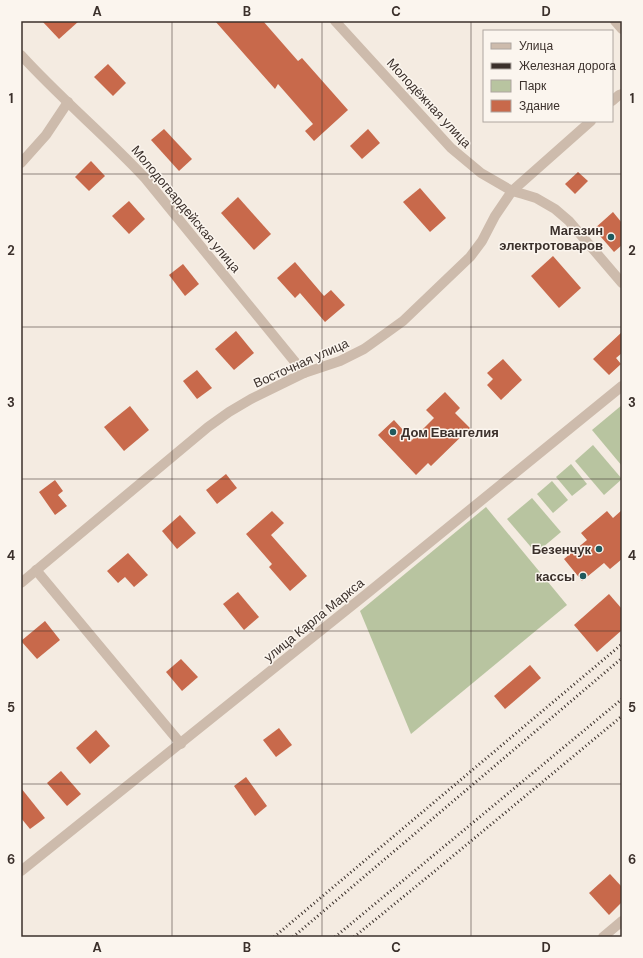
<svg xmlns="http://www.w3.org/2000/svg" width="643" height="958" viewBox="0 0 643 958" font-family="'DM Sans',sans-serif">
<rect width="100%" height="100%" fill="#f4ebe1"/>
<g fill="#b8c4a0">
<polygon points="622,405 622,466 592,430"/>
<polygon points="593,445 622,479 604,495 575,461"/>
<polygon points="571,464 587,484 572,496 556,477"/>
<polygon points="552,481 568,500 553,513 537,494"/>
<polygon points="532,498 561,532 536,553 507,519"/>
<polygon points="486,507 567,605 411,734 360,611"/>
</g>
<g fill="#c8694b">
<polygon points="42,21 79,21 59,39"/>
<polygon points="215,21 263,21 298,61 302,58 348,110 314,141 305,131 313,124 278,84 275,89"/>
<polygon points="108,64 126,83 113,96 94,77"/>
<polygon points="164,129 192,159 179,171 151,140"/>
<polygon points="368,129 380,143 362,159 350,146"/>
<polygon points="91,161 105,176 89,191 75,177"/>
<polygon points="578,172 588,181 575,194 565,184"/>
<polygon points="420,188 446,218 430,232 403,202"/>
<polygon points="238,197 271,234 254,250 221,213"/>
<polygon points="129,201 145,219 129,234 112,216"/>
<polygon points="613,212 622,223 622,245 614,252 594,229"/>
<polygon points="553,256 581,288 559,308 531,276"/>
<polygon points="295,262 324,296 331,290 345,305 325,322 300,293 295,298 277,278"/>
<polygon points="183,264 199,284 185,296 169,275"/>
<polygon points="236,331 254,353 234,370 215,349"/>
<polygon points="622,332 622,353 616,358 621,364 609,375 593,359"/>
<polygon points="503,359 522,380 501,400 487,385 493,379 487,373"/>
<polygon points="197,370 212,388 197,399 183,381"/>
<polygon points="445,392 460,408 455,413 470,428 431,466 428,463 416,475 378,435 394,420 412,440 434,418 426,410"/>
<polygon points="130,406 149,430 124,451 104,427"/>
<polygon points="226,474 237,488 217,504 206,490"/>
<polygon points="55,480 63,491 58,495 67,506 55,515 39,492"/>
<polygon points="622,510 622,559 610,569 604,563 582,581 564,559 587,540 581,533 607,511 613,518"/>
<polygon points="272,511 284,523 271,535 307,576 290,591 269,567 272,564 246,534"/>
<polygon points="180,515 196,533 177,549 162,531"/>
<polygon points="128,553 148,575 134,587 125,577 118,583 107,571"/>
<polygon points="238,592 259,617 244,630 223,604"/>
<polygon points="609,594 622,609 622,630 597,652 574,625"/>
<polygon points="45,621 60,640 37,659 21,641"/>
<polygon points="181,659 198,677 182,691 166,672"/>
<polygon points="530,665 541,678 505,709 494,696"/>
<polygon points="279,728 292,745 276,757 263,740"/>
<polygon points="96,730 110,746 90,764 76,748"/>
<polygon points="61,771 81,794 67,806 47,783"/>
<polygon points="246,777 267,806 255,816 234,786"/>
<polygon points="21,788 45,818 30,829 21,818"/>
<polygon points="610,874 622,887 622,902 609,915 589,893"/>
</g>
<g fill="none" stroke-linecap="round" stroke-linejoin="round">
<g stroke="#cdbbac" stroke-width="10">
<polyline points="335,21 451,148 481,173 512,191 523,194 536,198 555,209 569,221 622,283"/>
<polyline points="615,21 622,29"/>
<path d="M21 55C60 98 105 135 145 178L304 373"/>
<polyline points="612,101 619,95 622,94"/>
<polyline points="21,163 46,135 68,102"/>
<polyline points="36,570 181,744"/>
<polyline points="21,583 208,427 229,412 251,399 304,373 340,361 364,349 385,334 403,321 470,257 482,241 495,216 512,191 591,121"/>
<path d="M21 871C222 711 423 549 622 386"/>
<polyline points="603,937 622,921"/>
</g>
<g stroke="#3b302b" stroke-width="3" stroke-dasharray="1 3" stroke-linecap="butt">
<polyline points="274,937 622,644"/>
<polyline points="293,937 622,658"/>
<polyline points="335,937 622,699"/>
<polyline points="354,937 430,875 622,716"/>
</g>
</g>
<path fill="none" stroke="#3b302b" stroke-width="1" stroke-opacity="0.55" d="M172 21V937M322 21V937M471 21V937M21 174H622M21 327H622M21 479H622M21 631H622M21 784H622"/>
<g fill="#1f5a5e" stroke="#fbf5ee" stroke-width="1.5">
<circle cx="611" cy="237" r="4"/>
<circle cx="393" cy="432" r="4"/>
<circle cx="599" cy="549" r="4"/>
<circle cx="583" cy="576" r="4"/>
</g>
<g text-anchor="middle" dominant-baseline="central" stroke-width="3" stroke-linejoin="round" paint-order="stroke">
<g font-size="13" fill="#3b302b" stroke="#fbf5ee">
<text transform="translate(429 103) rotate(47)">Молодёжная улица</text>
<text transform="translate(186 209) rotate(50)">Молодогвардейская улица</text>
<text transform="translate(301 363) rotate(-24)">Восточная улица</text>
<text transform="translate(314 620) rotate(-39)">улица Карла Маркса</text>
</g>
<g font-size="13" font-weight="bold" fill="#3b302b" stroke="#fbf5ee" text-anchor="end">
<text x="603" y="230">Магазин<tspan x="603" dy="15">электротоваров</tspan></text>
<text x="401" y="432" text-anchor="start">Дом Евангелия</text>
<text x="591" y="549">Безенчук</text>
<text x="575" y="576">кассы</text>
</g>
</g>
<rect width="643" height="958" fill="none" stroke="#fbf5ee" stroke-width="44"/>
<rect x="483" y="30" width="130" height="92" fill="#fbf5ee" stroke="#aea6a0"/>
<rect x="491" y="43" width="20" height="6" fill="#cdbbac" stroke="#aea6a0"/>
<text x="519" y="50" font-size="12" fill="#3b302b">Улица</text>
<rect x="491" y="63" width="20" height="6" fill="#3b302b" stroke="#aea6a0"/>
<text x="519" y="70" font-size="12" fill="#3b302b">Железная дорога</text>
<rect x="491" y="80" width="20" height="12" fill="#b8c4a0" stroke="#aea6a0"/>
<text x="519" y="90" font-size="12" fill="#3b302b">Парк</text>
<rect x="491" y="100" width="20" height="12" fill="#c8694b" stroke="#aea6a0"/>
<text x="519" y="110" font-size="12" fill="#3b302b">Здание</text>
<rect x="22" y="22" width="599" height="914" fill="none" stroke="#3b302b" stroke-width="1.5"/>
<g font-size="13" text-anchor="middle" font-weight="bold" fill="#3b302b">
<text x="97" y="16">A</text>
<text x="247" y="16">B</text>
<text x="396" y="16">C</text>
<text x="546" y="16">D</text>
<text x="11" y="103">1</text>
<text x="632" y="103">1</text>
<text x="11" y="255">2</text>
<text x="632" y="255">2</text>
<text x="11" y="407">3</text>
<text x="632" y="407">3</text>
<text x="11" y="560">4</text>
<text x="632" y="560">4</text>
<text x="11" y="712">5</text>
<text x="632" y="712">5</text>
<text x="11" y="864">6</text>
<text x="632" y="864">6</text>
<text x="97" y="952">A</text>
<text x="247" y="952">B</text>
<text x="396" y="952">C</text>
<text x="546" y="952">D</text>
</g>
</svg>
